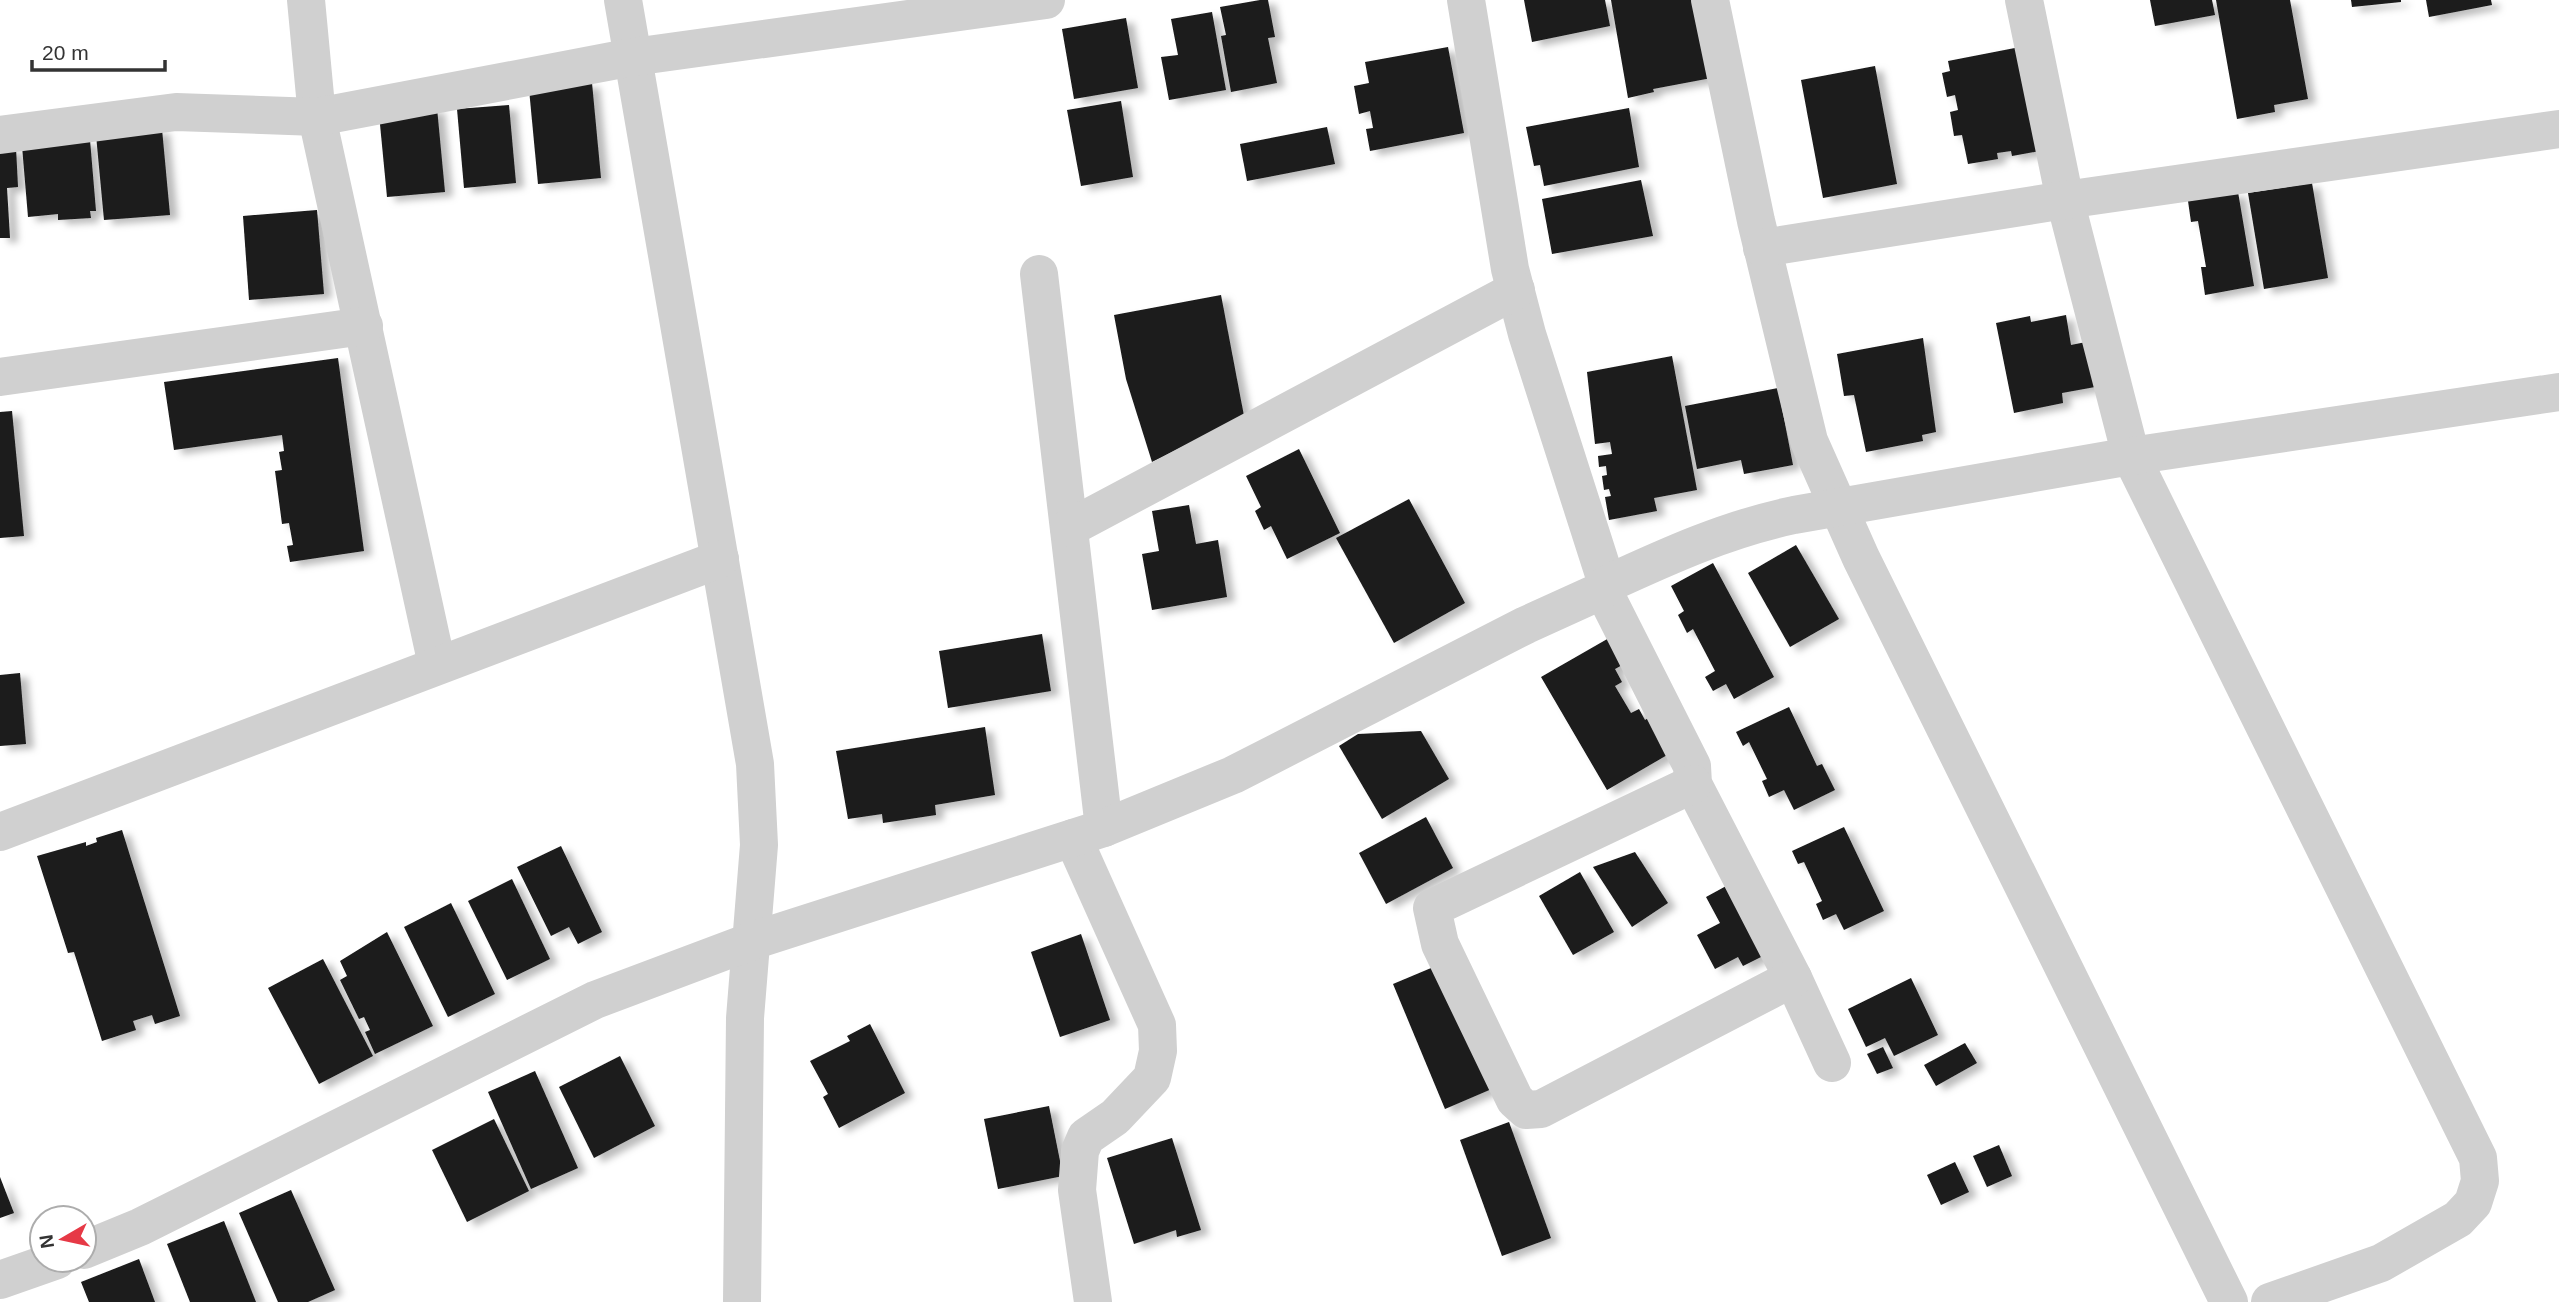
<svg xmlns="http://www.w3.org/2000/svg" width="2559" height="1302" viewBox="0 0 2559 1302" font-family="Helvetica,sans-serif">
<defs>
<filter id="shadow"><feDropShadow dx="8" dy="4.5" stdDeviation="3.5" flood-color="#0004"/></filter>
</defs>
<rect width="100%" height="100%" fill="#fff"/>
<g fill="#1a1a1a" filter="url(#shadow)">
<polygon points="1260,0 1268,0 1275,37 1268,38 1277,83 1231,92 1221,36 1226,35 1220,7"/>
<polygon points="1524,0 1605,0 1610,26 1532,42"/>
<polygon points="1611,0 1709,0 1722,76 1653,89 1654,92 1628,98"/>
<polygon points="2150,0 2212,0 2215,15 2155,26"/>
<polygon points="2216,0 2290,0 2308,99 2274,105 2275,112 2237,119"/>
<polygon points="2351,0 2401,0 2401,2 2352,7"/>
<polygon points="2426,0 2491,0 2492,5 2429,17"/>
<polygon points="1212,12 1226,90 1169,100 1161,57 1178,55 1171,19"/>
<polygon points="1126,18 1138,88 1074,99 1062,29"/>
<polygon points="1448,47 1464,133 1370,151 1366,129 1373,128 1370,111 1359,114 1354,86 1369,83 1365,62"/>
<polygon points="2020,47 2040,151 2012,156 2011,151 1997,153 1998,159 1968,164 1962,135 1954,136 1950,112 1958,110 1955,95 1947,97 1942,73 1950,71 1948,61"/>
<polygon points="1875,66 1897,184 1823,198 1801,80"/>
<polygon points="592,83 601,178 538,184 529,89"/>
<polygon points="1121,101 1133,177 1081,186 1067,110"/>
<polygon points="509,105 516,183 464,188 457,109"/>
<polygon points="437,108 445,192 387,197 379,114"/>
<polygon points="1629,108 1639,167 1544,186 1540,165 1534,166 1526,127"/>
<polygon points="1327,127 1335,164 1247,181 1240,144"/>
<polygon points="162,129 170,215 104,220 96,135"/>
<polygon points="90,140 96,211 90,211 91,218 58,220 58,214 28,217 22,146"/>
<polygon points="16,148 18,187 7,188 10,238 0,238 0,149"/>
<polygon points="1641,180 1653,236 1552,254 1542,199"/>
<polygon points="2312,183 2328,278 2264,289 2248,193"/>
<polygon points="2238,192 2254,286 2205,295 2201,267 2206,267 2198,221 2191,222 2188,201"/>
<polygon points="317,210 324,294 249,300 243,216"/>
<polygon points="1221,295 1244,416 1152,462 1126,379 1114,315"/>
<polygon points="2066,315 2071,345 2086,342 2095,387 2062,393 2063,403 2014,413 1996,323 2030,316 2031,322"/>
<polygon points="1923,338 1936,432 1922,435 1923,441 1866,452 1854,395 1844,396 1837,354"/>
<polygon points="1672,356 1697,490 1654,498 1657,511 1609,520 1605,497 1611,496 1609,489 1604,490 1602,476 1607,475 1606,466 1599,467 1598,456 1612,454 1610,442 1595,444 1587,372"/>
<polygon points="338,358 364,551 290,562 287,546 293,545 289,523 282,524 275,471 282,470 279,452 284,451 282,435 174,450 164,382"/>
<polygon points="1778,388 1793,465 1744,474 1741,460 1697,469 1685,406"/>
<polygon points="12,411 24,536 0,538 0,412"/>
<polygon points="1299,449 1340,533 1287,559 1271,526 1264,530 1255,511 1261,507 1246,476"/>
<polygon points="1409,499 1465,603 1394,643 1336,538"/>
<polygon points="1189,505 1196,544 1218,540 1227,597 1152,610 1142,554 1159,551 1152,511"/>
<polygon points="1796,545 1839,619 1790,647 1748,573"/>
<polygon points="1713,563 1774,677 1734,699 1726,684 1713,691 1705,677 1715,671 1693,629 1687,633 1678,615 1684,611 1671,586"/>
<polygon points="1042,634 1051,691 948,708 939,651"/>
<polygon points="1609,638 1624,664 1615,669 1622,682 1615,686 1631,713 1639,709 1645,720 1653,715 1674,751 1607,790 1541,677"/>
<polygon points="20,673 26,744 0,746 0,675"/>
<polygon points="1789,707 1817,766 1822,764 1835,790 1794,810 1784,790 1769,797 1762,781 1767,779 1749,742 1743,746 1736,732"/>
<polygon points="985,727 995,795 935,805 936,815 883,823 882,814 848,819 836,751"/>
<polygon points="1421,731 1449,779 1382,819 1339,746 1358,734"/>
<polygon points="1426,817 1453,868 1386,904 1359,853"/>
<polygon points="1844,827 1884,911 1844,930 1836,914 1823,920 1816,904 1822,901 1804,862 1798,864 1792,851"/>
<polygon points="122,830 180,1016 155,1024 152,1015 133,1021 136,1030 102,1041 74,952 68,953 37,856 86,842 86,846 97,842 96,838"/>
<polygon points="561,846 602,932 578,944 569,927 551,936 517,867"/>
<polygon points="1635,852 1668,903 1632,927 1593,867"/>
<polygon points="1580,872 1614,932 1573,955 1539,896"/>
<polygon points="512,879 550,959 507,980 468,901"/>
<polygon points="1728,885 1765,955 1743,966 1738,957 1715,969 1697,935 1720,923 1706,897"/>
<polygon points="451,903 495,994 448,1017 404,927"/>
<polygon points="387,932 433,1026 375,1054 365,1032 370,1030 364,1017 359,1019 340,980 347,976 340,961"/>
<polygon points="1081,934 1110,1020 1060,1037 1031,952"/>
<polygon points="323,959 373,1056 319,1084 268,988"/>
<polygon points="1443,963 1494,1088 1445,1109 1393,984"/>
<polygon points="1911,978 1938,1035 1894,1056 1885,1038 1866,1047 1848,1009"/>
<polygon points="870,1024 905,1093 839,1128 823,1097 828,1094 810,1061 850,1041 847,1036"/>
<polygon points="1965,1043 1977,1063 1936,1086 1924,1065"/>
<polygon points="1883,1047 1893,1068 1877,1074 1867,1054"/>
<polygon points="620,1056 655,1126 594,1158 559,1087"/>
<polygon points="535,1071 578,1168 531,1189 488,1092"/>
<polygon points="1049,1106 1063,1176 998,1189 984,1119"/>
<polygon points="494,1119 529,1191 467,1222 432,1150"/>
<polygon points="1509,1122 1551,1238 1502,1256 1460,1140"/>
<polygon points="1172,1138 1201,1230 1177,1237 1176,1230 1134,1244 1107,1158"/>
<polygon points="1999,1145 2012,1176 1987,1187 1973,1156"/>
<polygon points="1955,1162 1969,1192 1941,1205 1927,1175"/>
<polygon points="0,1177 14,1213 0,1218"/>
<polygon points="291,1190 335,1290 308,1302 278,1302 239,1213"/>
<polygon points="224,1221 256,1302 190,1302 167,1244"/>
<polygon points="139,1259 155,1302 89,1302 81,1282"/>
</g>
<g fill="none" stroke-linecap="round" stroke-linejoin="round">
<g stroke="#d0d0d0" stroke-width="38">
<polyline points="306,0 317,117 437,665"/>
<polyline points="623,0 755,764 759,845 745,1018 742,1302"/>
<polyline points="1466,0 1510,269 1527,334 1607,584"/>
<polyline points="1710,0 1756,221 1809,441 1861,558 2229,1302"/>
<polyline points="2024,0 2065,200 2131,456 2478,1158 2480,1181 2473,1203 2458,1219 2381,1263 2270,1302"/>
<polyline points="0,135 176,112 317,117 633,57 1046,0"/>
<polyline points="1762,248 2065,200 2559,129"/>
<polyline points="1039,274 1104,828"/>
<polyline points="0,377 364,326"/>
<polyline points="1069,528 1516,290"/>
<polyline points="1603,590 1692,766 1693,784 1793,978 1832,1063"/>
<polyline points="1693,784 1432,908 1440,944 1515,1100 1526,1110 1541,1109 1793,978"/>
<polyline points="0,832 720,559"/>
<polyline points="1073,838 1157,1025 1158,1051 1152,1078 1115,1117 1086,1137 1080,1151 1077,1190 1093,1302"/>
<path d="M84 1250 140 1227 595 1000 752 941 1104 828 1233 775 1526 625 1603 590 1607 584C1668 556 1727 529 1794 515L2131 456 2559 392"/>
<polyline points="0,1280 57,1260"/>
</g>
</g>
<g transform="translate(63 1239) rotate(261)"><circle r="33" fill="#ffffff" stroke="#adadad" stroke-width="2"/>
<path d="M0-5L12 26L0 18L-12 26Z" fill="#e63946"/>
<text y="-10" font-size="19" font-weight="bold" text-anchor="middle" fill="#333333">N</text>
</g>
<path d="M32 60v10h133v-10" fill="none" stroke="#333333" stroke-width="3.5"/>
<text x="42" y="60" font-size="21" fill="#333333" stroke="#ffffff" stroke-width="5" paint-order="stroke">20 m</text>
</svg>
